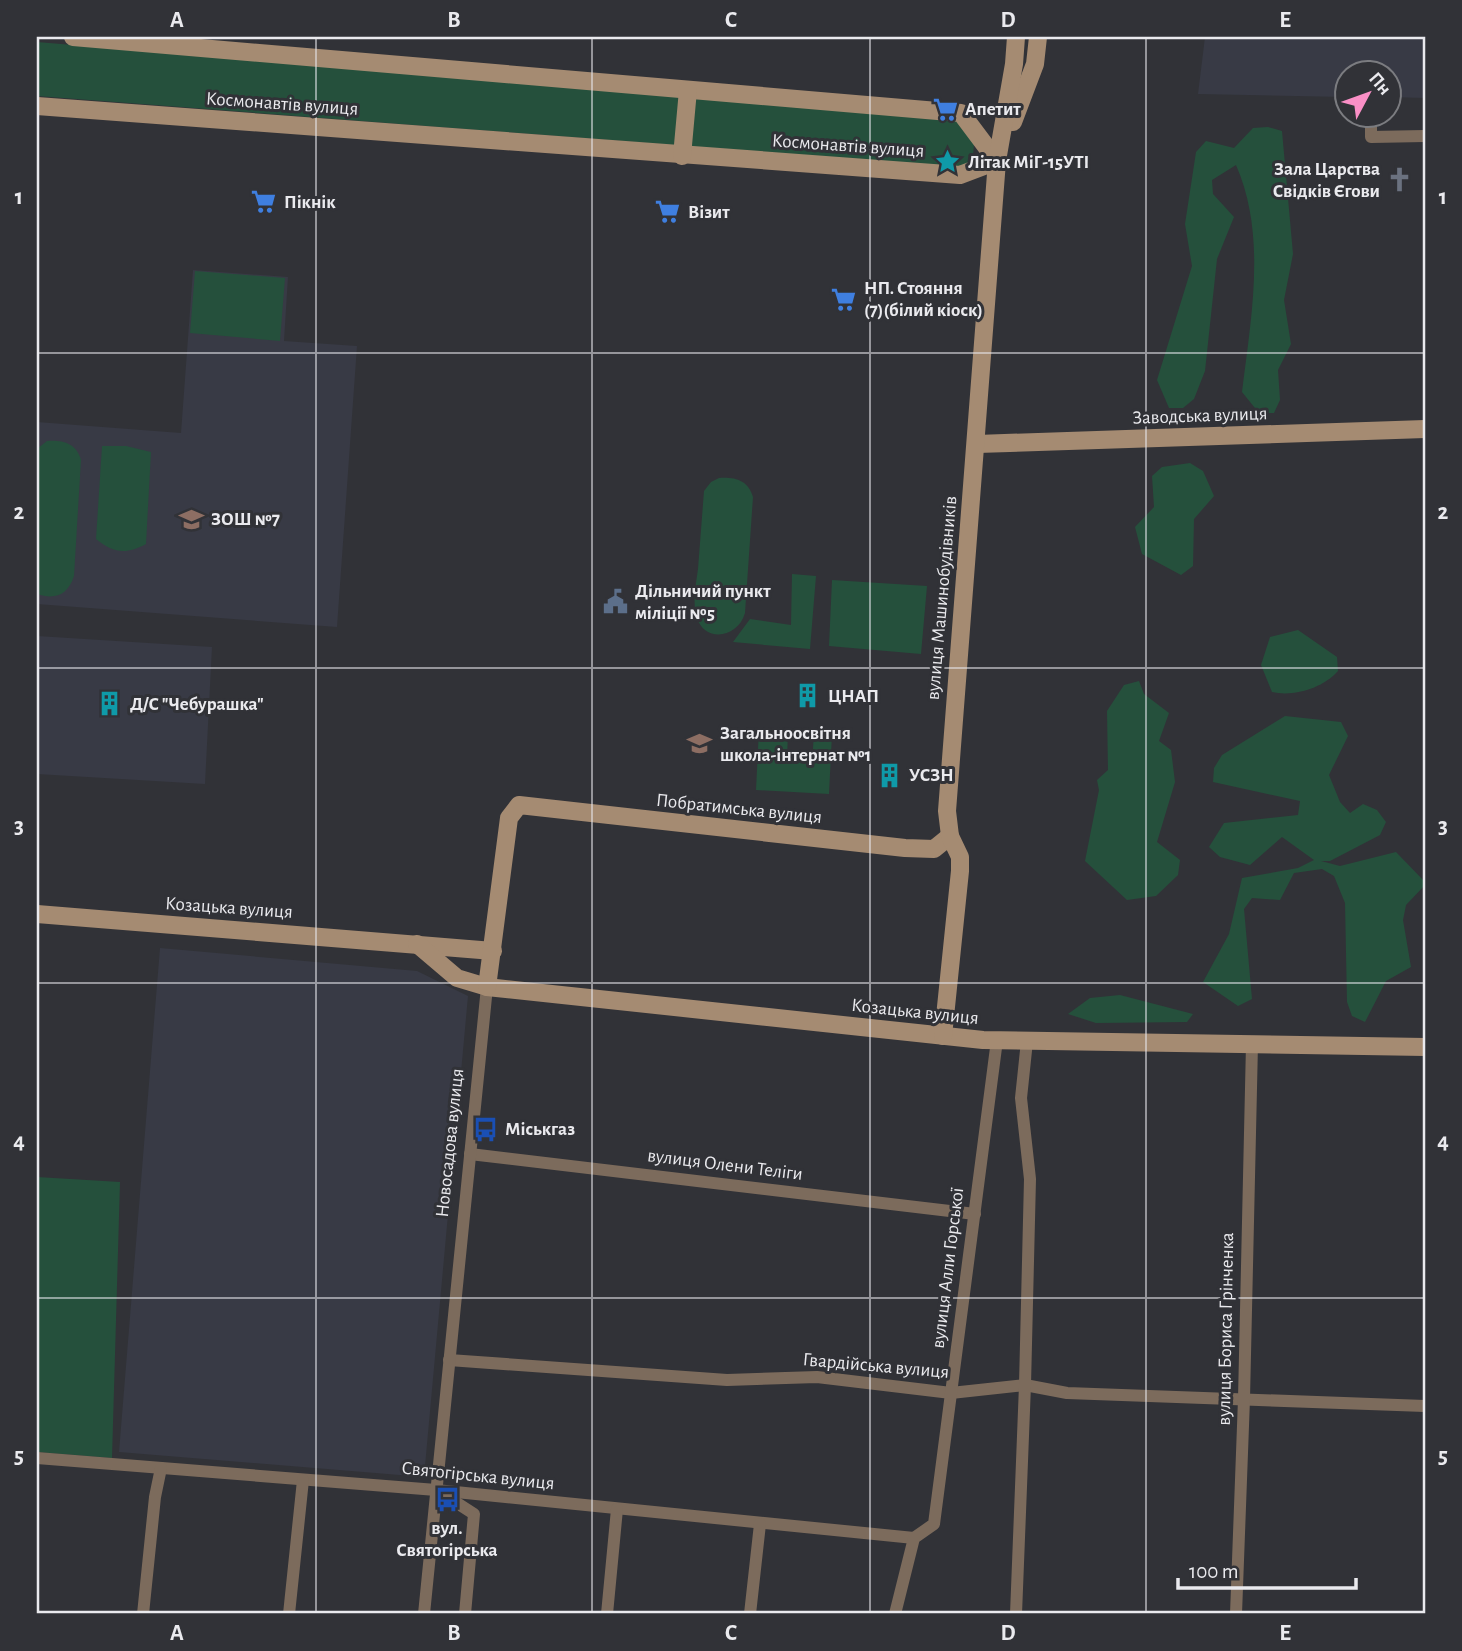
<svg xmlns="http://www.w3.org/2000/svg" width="1462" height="1651" viewBox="0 0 1462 1651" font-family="'Alegreya Sans',sans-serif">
<rect width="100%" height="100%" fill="#313237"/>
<g fill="#383a45">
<polygon points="1205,37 1425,37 1425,98 1389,97 1388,74 1346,74 1346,97 1198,94"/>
<polygon points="193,270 288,277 284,341 357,346 337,627 37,604 37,422 181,433"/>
<polygon points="37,636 212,647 205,784 37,774"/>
<polygon points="160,948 417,971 468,996 424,1477 119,1452"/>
</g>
<g fill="#25503c">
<polygon points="37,42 976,120 972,168 37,96"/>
<path d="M1268 127 1282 131 1293 254 1284 300 1291 344 1278 370 1280 400 1274 413H1259L1242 392C1251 317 1267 236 1236 165L1212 180 1213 194 1234 217 1217 259 1205 371 1194 399 1183 408H1169L1157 380 1192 266 1185 224 1196 152 1206 141 1234 148 1253 128Z"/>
<polygon points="195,271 285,278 280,341 190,333"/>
<path d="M47 441C63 440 76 443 81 460L74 576C68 595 55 600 37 594V449Z"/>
<path d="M102 446H126L151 452 146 544C126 555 113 553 96 539Z"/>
<polygon points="1190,463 1203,471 1214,496 1194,519 1193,566 1181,575 1142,554 1135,527 1154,507 1152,476 1162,467"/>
<path d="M719 478C735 477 748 480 753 497L745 613C738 638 705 643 697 618 692 603 696 584 698 569 700 543 702 517 704 491L711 482Z"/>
<polygon points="792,574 816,576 810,649 733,642 750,619 791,625"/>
<polygon points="832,580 927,586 921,654 829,646"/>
<path d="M1298 630 1337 657 1338 671C1323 688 1294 697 1272 692L1261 665 1270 637Z"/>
<polygon points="1139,681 1144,694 1169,713 1159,741 1171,750 1175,782 1157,842 1180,860 1178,875 1156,896 1127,900 1085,861 1099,790 1097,780 1108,770 1107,711 1124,685"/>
<polygon points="1285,716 1341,722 1348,736 1329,775 1340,802 1350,813 1363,804 1377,810 1386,822 1380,835 1330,861 1321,861 1340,866 1396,852 1425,882 1425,885 1406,905 1403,920 1411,967 1386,981 1365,1022 1352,1016 1347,1002 1345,903 1334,876 1322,869 1294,873 1280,900 1252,898 1244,909 1252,999 1238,1006 1203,982 1229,934 1242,878 1298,868 1314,860 1282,837 1250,865 1220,857 1209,847 1224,823 1298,815 1300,801 1213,782 1214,768 1222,755"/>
<polygon points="759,729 788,731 787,761 812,763 814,733 832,734 829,794 756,790"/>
<polygon points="1120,995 1193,1014 1187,1022 1096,1023 1068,1014 1090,998"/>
<polygon points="37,1177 120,1182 112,1458 37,1452"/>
</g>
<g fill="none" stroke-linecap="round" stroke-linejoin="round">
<g stroke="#7c6b5c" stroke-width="12">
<polyline points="1371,116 1371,137 1425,136"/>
<polyline points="470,1154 975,1214"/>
<polyline points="449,1360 727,1380 817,1377 951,1393 1025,1385 1067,1393 1425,1406"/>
<polyline points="37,1458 436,1490 914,1538"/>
<polyline points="440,1492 474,1514 465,1614"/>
<polyline points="143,1614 155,1497 161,1468"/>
<polyline points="289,1614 303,1480"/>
<polyline points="424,1614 487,987"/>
<polyline points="607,1614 617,1509"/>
<polyline points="750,1614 760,1524"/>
<polyline points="895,1614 914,1538 934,1524 997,1040"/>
<polyline points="1016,1614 1025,1385 1030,1179 1021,1098 1027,1041"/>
<polyline points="1236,1614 1244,1399 1252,1044"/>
</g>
<g stroke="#a58b72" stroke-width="18">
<polyline points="73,37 961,113 997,161"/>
<polyline points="37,106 960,175 997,161"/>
<polyline points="1013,122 1035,64 1038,37"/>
<polyline points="682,156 688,90"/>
<polyline points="977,444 1425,429"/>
<polyline points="37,914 493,951"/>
<polyline points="417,944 457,978 487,987 983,1040 1425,1047"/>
<polyline points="487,987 509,818 519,805 905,848 934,849 950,836"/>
<polyline points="943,1036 960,871 960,857 950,836 947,811 997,161 1014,64 1016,37"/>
</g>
</g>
<path fill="none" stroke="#eaeaee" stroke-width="2" stroke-opacity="0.55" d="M316 37V1614M592 37V1614M870 37V1614M1146 37V1614M37 353H1425M37 668H1425M37 983H1425M37 1298H1425"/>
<defs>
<symbol id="supermarket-bare" viewBox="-9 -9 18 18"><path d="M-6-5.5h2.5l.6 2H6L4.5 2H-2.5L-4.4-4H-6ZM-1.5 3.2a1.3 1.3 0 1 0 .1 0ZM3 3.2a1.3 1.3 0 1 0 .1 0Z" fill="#3f7fe0" stroke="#313237" stroke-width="2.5" paint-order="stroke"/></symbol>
<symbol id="sight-bare" viewBox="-9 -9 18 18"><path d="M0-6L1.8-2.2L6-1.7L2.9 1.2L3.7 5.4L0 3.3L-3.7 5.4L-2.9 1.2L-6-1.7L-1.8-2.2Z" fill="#0f9aa8" stroke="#313237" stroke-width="2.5" paint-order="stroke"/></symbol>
<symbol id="church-bare" viewBox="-9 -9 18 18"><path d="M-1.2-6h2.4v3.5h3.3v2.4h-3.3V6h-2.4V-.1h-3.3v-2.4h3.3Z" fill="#6b7280" stroke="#313237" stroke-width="2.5" paint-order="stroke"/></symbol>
<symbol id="school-bare" viewBox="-9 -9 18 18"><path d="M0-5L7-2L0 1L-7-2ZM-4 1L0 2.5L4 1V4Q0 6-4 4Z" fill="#8d6e63" stroke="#313237" stroke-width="2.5" paint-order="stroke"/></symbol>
<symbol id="civic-bare" viewBox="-9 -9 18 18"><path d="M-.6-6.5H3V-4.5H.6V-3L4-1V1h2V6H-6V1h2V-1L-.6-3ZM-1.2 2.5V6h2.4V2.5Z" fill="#5c6f8a" stroke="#313237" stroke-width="2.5" paint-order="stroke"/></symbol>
<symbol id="building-bare" viewBox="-9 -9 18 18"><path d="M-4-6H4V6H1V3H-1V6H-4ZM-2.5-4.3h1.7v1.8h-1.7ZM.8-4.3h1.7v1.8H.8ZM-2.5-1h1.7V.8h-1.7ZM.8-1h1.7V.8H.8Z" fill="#0f9aa8" stroke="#313237" stroke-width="2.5" paint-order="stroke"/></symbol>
<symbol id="bus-bare" viewBox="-9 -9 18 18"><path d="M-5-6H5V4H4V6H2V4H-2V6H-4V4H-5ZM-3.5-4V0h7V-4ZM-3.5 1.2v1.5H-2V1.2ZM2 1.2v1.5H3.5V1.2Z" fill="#1a4fb4" stroke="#313237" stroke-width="2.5" paint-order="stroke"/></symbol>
</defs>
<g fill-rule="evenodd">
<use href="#supermarket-bare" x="928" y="92" width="35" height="35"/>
<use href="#sight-bare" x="930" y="144" width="35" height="35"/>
<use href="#church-bare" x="1382" y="162" width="35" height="35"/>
<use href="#supermarket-bare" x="246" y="184" width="35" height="35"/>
<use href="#supermarket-bare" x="650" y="194" width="35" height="35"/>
<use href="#supermarket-bare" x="826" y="282" width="35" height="35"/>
<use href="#school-bare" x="174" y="502" width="35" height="35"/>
<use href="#civic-bare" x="598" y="584" width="35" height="35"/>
<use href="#building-bare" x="790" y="678" width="35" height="35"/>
<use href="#building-bare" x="92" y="686" width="35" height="35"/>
<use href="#school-bare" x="682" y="726" width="35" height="35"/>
<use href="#building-bare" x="872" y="758" width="35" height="35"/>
<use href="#bus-bare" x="468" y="1112" width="35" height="35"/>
<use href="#bus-bare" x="430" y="1482" width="35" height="35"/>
</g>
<g text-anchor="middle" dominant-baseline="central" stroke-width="6" stroke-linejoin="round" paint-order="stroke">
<g font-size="19" fill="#eaeaee" stroke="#313237">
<text transform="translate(282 104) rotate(4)">Космонавтів вулиця</text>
<text transform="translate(848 146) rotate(4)">Космонавтів вулиця</text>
<text transform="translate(1200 416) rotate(-2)">Заводська вулиця</text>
<text transform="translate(942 598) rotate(-85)">вулиця Машинобудівників</text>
<text transform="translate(739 809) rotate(6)">Побратимська вулиця</text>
<text transform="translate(229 908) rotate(4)">Козацька вулиця</text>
<text transform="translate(915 1012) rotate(6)">Козацька вулиця</text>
<text transform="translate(450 1143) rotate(-84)">Новосадова вулиця</text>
<text transform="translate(725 1165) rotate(7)">вулиця Олени Теліги</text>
<text transform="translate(948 1268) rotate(-83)">вулиця Алли Горської</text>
<text transform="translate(1226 1329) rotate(-89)">вулиця Бориса Грінченка</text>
<text transform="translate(876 1366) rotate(5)">Гвардійська вулиця</text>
<text transform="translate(478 1476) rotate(6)">Святогірська вулиця</text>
</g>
<g font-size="19" font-weight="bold" fill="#eaeaee" stroke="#313237" text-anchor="start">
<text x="965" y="109">Апетит</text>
<text x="968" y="162">Літак МіГ-15УТІ</text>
<text x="1380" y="169" text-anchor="end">Зала Царства<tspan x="1380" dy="22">Свідків Єгови</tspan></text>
<text x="284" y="202">Пікнік</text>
<text x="688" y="212">Візит</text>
<text x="864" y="288">НП. Стояння<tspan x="864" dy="22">(7)(білий кіоск)</tspan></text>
<text x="211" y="519">ЗОШ №7</text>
<text x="635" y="591">Дільничий пункт<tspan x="635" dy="22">міліції №5</tspan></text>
<text x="828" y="696">ЦНАП</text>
<text x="130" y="704">Д/С "Чебурашка"</text>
<text x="720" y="733">Загальноосвітня<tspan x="720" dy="22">школа-інтернат №1</tspan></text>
<text x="909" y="775">УСЗН</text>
<text x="505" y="1129">Міськгаз</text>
<text x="447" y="1528" text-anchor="middle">вул.<tspan x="447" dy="22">Святогірська</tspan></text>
</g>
</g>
<rect width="1462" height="1651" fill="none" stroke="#313237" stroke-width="77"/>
<g transform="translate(1368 94) rotate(49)"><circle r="33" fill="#313237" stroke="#7b7c80" stroke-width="2"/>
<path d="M0-5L12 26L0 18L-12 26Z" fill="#fa8fc6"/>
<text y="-10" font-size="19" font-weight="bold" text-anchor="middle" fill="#eaeaee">Пн</text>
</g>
<path d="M1178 1578v10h178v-10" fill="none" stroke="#eaeaee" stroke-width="3.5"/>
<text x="1189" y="1578" font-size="21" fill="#eaeaee" stroke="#313237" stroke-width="5" paint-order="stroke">100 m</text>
<rect x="38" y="38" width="1386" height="1574" fill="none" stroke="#eaeaee" stroke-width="2.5"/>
<g font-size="23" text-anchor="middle" font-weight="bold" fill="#eaeaee">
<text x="177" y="27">A</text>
<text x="454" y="27">B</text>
<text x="731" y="27">C</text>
<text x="1008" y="27">D</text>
<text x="1285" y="27">E</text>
<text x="19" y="204">1</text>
<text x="1443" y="204">1</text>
<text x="19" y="519">2</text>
<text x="1443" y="519">2</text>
<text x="19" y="833">3</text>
<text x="1443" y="833">3</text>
<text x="19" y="1148">4</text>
<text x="1443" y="1148">4</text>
<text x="19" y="1463">5</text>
<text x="1443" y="1463">5</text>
<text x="177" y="1640">A</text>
<text x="454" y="1640">B</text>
<text x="731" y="1640">C</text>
<text x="1008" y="1640">D</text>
<text x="1285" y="1640">E</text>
</g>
</svg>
